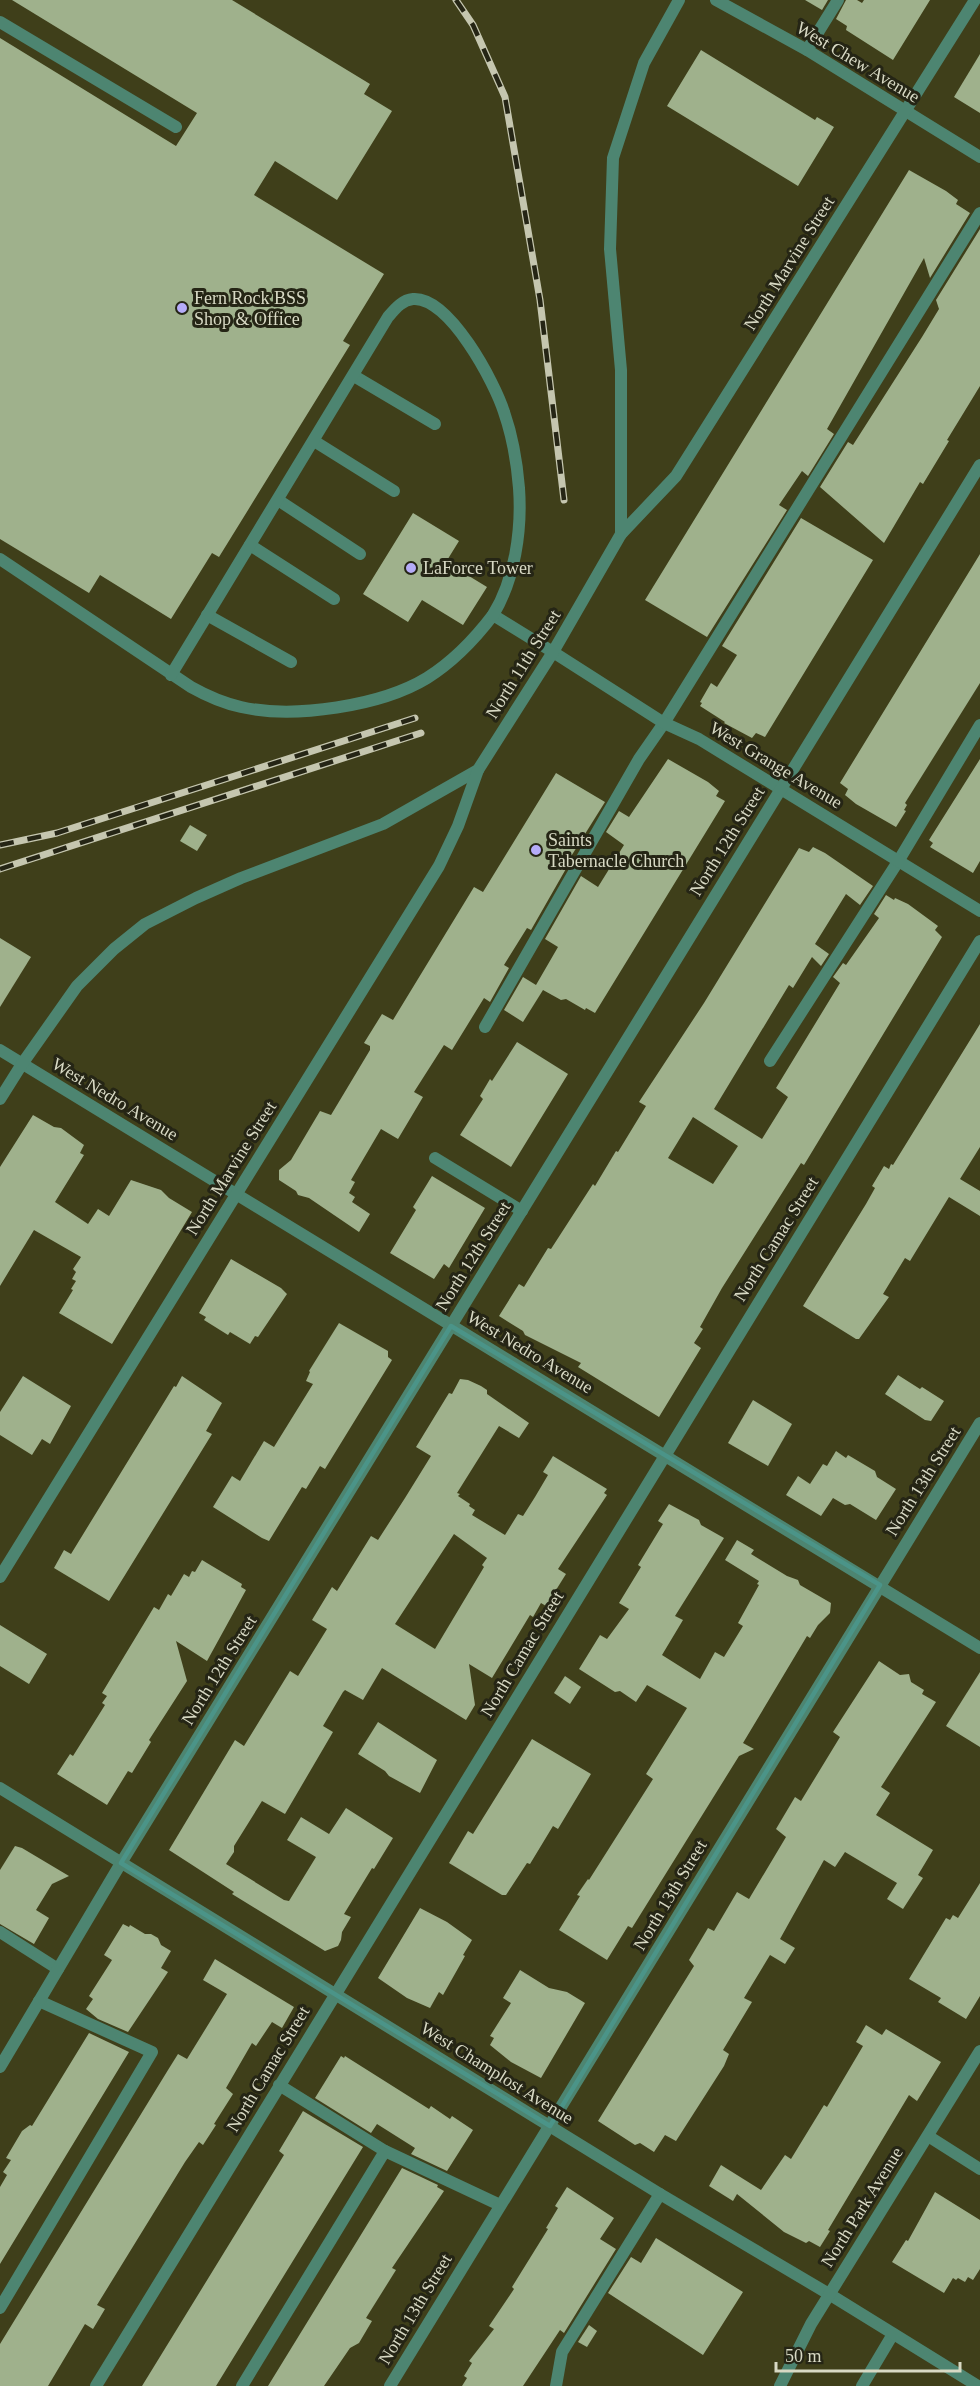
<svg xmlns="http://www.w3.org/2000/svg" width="980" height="2386" viewBox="0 0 980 2386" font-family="'Times New Roman',serif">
<rect width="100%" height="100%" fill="#3f3f1a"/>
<g fill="#9fb18c" fill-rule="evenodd">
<polygon points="12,0 232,0 370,84 364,94 392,111 337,200 275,161 254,195 384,274 343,341 350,345 219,557 212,553 171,619 100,575 89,593 0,539 0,38 176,146 197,113"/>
<polygon points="805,0 828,0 822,10"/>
<polygon points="846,0 857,0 862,3 864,0 930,0 893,60 846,30 847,26 836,19"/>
<polygon points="701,50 815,120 817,117 834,127 798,186 667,106"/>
<polygon points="980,54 980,113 954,97"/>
<polygon points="909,170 946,191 958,200 956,204 970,213 930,278 924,258 827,429 834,434 808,476 802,471 779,505 787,510 707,637 645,600"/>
<polygon points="980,229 980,386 947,440 949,441 923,484 920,482 884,543 820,487 848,442 853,445 922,337 939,309 936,300"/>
<polygon points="413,513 459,541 446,562 487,587 463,625 422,600 408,622 363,594"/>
<polygon points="801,518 873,560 765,737 756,733 752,738 724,723 725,722 700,706 702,703 700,702 711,683 717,687 737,655 722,646"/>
<polygon points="980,554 980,683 905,803 907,805 904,810 906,811 896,827 856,804 845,795 848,789 840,783"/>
<polygon points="668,759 708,782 719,791 716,796 725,801 595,1013 586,1008 585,1010 566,999 561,1000 543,990 523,1022 504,1010 523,977 536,985 558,947 545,939 581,876 598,887 624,845 606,832 619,811 629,817"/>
<polygon points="980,759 980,861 973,873 930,847 933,843 929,840"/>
<polygon points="556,773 605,802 565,866 567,867 531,930 527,928 504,965 509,968 490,1002 484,998 452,1050 444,1045 414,1092 423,1097 398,1139 381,1129 351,1180 355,1182 349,1193 355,1197 352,1202 370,1214 359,1232 309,1198 298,1195 296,1191 279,1180 279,1170 291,1160 320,1111 331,1115 370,1050 370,1046 364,1043 382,1014 393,1020 474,887 483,892"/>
<polygon points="190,825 207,835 197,851 180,841"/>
<path d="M813 847 825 853 873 886 860 905 846 894 815 944 829 954 821 966 812 957 793 988 789 985 714 1109 762 1139 788 1097 776 1088 840 983 833 977 843 963 846 965 879 918 874 914 886 895 894 900 895 898 908 904 938 926 935 930 942 937 804 1165 801 1163 722 1288 700 1327 703 1329 694 1343 701 1348 659 1417 578 1367 581 1363 525 1335 523 1331 499 1316 519 1284 524 1287 548 1248 551 1249 593 1184 595 1186 616 1151 618 1152 646 1106 639 1102 704 1003 799 848 809 852ZM693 1117 738 1146 713 1184 668 1158Z"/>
<polygon points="0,938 31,957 0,1007"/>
<polygon points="980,1024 980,1147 960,1179 980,1191 980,1216 949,1197 910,1261 905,1258 883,1294 889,1297 859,1339 856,1339 803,1306 866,1204 875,1188 872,1186 884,1166 889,1169 891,1164 893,1165"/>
<polygon points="517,1042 568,1074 511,1167 460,1135 483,1099 480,1096 490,1079 492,1081"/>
<polygon points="33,1115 54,1127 61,1128 84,1145 80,1153 84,1155 55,1202 88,1224 98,1209 109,1216 131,1180 161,1190 169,1198 192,1212 112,1344 59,1313 73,1290 71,1289 76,1281 72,1279 76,1272 73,1269 81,1257 34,1230 0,1286 0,1167"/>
<polygon points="432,1176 485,1208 449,1268 444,1264 434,1279 390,1253 416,1210 413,1207"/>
<polygon points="231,1259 281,1288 287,1294 258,1337 255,1336 250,1344 230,1332 228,1335 204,1320 206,1317 199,1313"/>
<polygon points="339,1323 388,1351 388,1357 392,1360 325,1469 320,1466 306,1489 302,1487 269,1541 262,1538 213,1507 232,1476 240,1481 264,1441 274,1447 313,1384 306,1381 310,1372 309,1371"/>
<polygon points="898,1375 920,1389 922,1387 944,1401 931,1421 925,1420 885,1394"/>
<polygon points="23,1376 71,1406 50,1444 42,1439 32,1455 0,1435 0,1412"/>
<polygon points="182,1376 222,1403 206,1431 212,1434 109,1601 54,1568 64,1550 71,1554 174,1386 176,1387"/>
<path d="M460 1379 468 1380 481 1386 487 1390V1394L529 1423 519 1438 499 1426 457 1493 460 1494 458 1496 470 1504 469 1506 475 1510 472 1515 505 1535 518 1514 523 1516 535 1497 548 1475 543 1472 553 1456 607 1489 604 1493 607 1495 558 1569 566 1574 546 1606 541 1603 533 1617 530 1615 492 1678 469 1664 475 1705 466 1720 382 1668 363 1700 345 1690 343 1692 323 1726 333 1732 285 1814 262 1801 234 1846V1852L226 1864 284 1900 289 1901 316 1857 287 1840 301 1817 329 1834 346 1808 393 1838 374 1869 372 1868 344 1914 351 1917 342 1932 341 1940 338 1946 325 1951 232 1894 234 1892 169 1850 235 1740 244 1746 290 1671 298 1676 327 1629 312 1620 332 1587 337 1591 371 1536 378 1540 405 1498 431 1456 416 1447 449 1393 452 1394ZM454 1534 487 1558 482 1565 484 1567 435 1649 395 1624Z"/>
<polygon points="753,1400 792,1424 768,1466 728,1443"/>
<polygon points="836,1451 846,1458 848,1455 875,1471 877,1477 896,1489 876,1520 850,1504 845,1505 833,1498 821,1516 786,1495 798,1476 810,1484 823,1464 827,1466"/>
<polygon points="669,1504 699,1520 701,1525 724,1538 675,1616 683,1620 662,1655 700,1679 715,1652 724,1657 743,1626 738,1623 759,1585 757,1584 759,1581 725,1560 737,1540 754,1550 751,1554 787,1576 798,1580 800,1585 831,1603 830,1613 818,1625 810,1638 807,1636 743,1743 754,1749 739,1756 632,1928 628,1926 607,1960 559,1930 580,1896 577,1895 588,1879 589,1880 653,1779 646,1774 687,1708 647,1685 636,1702 620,1691 615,1692 579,1669 600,1635 607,1639 629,1609 619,1603 641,1567 638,1565 663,1524 658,1521"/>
<polygon points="202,1560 242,1584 241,1587 246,1590 207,1661 176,1641 187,1681 149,1740 151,1742 132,1773 128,1771 107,1805 57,1774 70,1754 73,1756 105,1705 102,1703 107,1696 102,1693 154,1607 159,1610 168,1594 171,1596 184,1574 189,1577 192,1571 195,1572"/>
<polygon points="0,1625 47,1654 29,1684 0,1666"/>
<polygon points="879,1661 900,1675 909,1674 911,1682 924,1690 922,1694 936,1702 881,1787 890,1793 876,1815 933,1850 918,1875 923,1878 903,1909 887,1899 897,1883 845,1852 835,1867 824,1860 780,1939 795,1948 785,1964 770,1955 744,1998 752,2002 723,2050 729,2054 724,2066 676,2141 665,2135 654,2152 640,2143 635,2145 598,2121 694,1966 689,1960 708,1928 714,1931 737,1892 749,1899 786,1837 776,1829 795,1797 801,1801 840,1737 833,1732"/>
<polygon points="980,1672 980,1747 946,1726"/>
<polygon points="565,1676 581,1687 570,1704 554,1693"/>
<polygon points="378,1722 437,1760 420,1793 389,1776 385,1771 358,1754"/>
<polygon points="532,1739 591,1774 558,1829 553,1826 530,1864 527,1863 506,1895 502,1895 449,1863 468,1831 473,1834"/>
<polygon points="15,1846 22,1848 69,1876 52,1884 36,1910 49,1918 34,1944 0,1924 0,1870"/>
<polygon points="980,1883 980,1996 966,2019 938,2002 941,1998 909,1979 946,1918 950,1920 953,1915 958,1918"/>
<polygon points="420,1908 447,1922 472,1940 463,1955 465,1956 443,1995 439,1992 430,2008 407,1998 378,1978"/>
<polygon points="123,1924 129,1927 130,1925 145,1934 151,1934 158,1938 161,1945 171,1951 161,1968 168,1972 128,2032 98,2019 86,2009 93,1999 89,1996 112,1960 104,1955"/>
<polygon points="215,1959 294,2007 282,2028 272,2022 256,2046 252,2043 226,2088 233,2094 214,2124 216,2125 203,2145 199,2142 185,2162 97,2305 105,2309 93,2329 85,2324 48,2386 0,2386 0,2344 168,2070 178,2054 187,2059 227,1994 203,1980"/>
<polygon points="520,1970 549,1988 567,1992 585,2003 541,2078 511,2062 490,2045 494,2038 490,2036 511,2003 503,1998"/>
<polygon points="866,2025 882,2035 886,2029 941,2062 917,2101 909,2095 828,2230 830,2231 820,2247 809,2241 806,2243 784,2232 737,2194 733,2201 709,2186 721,2165 761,2190 785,2155 791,2159 824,2105 827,2107 863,2046 856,2042"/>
<polygon points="89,2033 129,2052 0,2264 0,2187 7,2175 3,2172 11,2160 6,2158 22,2131 30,2125 32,2126"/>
<polygon points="341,2056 344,2058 345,2056 429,2109 431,2106 450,2119 452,2116 473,2130 447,2171 411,2154 415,2148 377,2124 371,2133 315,2098"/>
<polygon points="303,2111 363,2147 216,2386 142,2386 284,2155 279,2151"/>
<polygon points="402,2168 438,2185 437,2187 444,2191 392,2268 396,2270 366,2318 372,2321 359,2343 350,2348 324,2386 268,2386"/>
<polygon points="567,2187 614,2218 600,2239 616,2249 564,2333 560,2330 523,2386 462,2386 467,2378 464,2376 472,2363 469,2361 494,2329 489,2326 514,2289 512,2287 548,2229 546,2228 558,2208 555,2206"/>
<polygon points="935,2192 980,2220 980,2269 973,2280 968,2277 965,2282 958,2278 956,2280 953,2278 944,2293 892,2262 906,2240 908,2241"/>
<polygon points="656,2238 743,2292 703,2355 608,2293 631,2257 641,2263"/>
<polygon points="589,2325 597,2331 587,2347 578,2342"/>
</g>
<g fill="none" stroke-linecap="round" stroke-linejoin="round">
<g stroke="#4d8571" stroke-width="12">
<polyline points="0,22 176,127"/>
<polyline points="807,50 838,0"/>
<polyline points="354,376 435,424"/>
<polyline points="314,441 394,491"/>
<polyline points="278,500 360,554"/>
<polyline points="250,545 334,599"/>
<path d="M0 559 191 687C207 696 223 703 241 707 294 719 381 706 427 678 454 661 474 640 493 615L553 652"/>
<polyline points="207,615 291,662"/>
<path d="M171 675 388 317C395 309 402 300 413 299 449 296 495 383 504 412 512 435 517 463 519 488 522 530 515 579 493 615"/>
<polyline points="485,1027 639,759 664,723 980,213"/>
<polyline points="770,1061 899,860 980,725"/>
<polyline points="435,1158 522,1211"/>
<polyline points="0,1932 58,1969"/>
<polyline points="279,2085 385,2151"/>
<polyline points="928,2136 980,2169"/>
<polyline points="0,2308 152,2052 39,2001"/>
<polyline points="242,2386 385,2151 500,2205"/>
<polyline points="556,2386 562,2352 660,2194"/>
<polyline points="862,2386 893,2334"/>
</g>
<g stroke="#4d8571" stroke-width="12">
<polyline points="716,0 807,50 980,157"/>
<polyline points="621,534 676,476 975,0"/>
<polyline points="553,652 664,723 699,739 980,911"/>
<polyline points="0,1050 980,1648"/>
<polyline points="0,1099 22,1064 77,986 114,949 145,924 196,898 241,878 383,824 478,770 553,652 621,534 621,370 610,249 613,158 644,63 679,0"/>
<polyline points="0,1577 439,866 458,826 478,770"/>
<polyline points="0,1788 660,2194 829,2294 978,2386"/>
<polyline points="0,2067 121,1863 980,465"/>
<polyline points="96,2386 980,941"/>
<polyline points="390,2386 980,1423"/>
<polyline points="780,2386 811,2324 980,2051"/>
</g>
<defs>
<g id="rail">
<polyline points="456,0 473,25 505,97 540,300 564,500"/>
<polyline points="0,845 57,833 415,718"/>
<polyline points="0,869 421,733"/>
</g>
</defs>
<use href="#rail" stroke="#c5c6af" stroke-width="7"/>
<use href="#rail" stroke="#252515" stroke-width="4.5" stroke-dasharray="14" stroke-linecap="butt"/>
</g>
<path fill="none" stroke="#4b9488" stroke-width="4.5" stroke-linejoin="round" d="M451 1326 880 1585 550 2126 121 1863Z"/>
<g fill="#b5acf8" stroke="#252515" stroke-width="2">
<circle cx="182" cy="308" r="6"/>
<circle cx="411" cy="568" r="6"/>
<circle cx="536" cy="850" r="6"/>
</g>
<g text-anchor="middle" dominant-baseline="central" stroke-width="6" stroke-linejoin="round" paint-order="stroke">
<g font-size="18" fill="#d8d9c4" stroke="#252515">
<text transform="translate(858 62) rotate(31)">West Chew Avenue</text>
<text transform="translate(789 263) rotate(-58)">North Marvine Street</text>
<text transform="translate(523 664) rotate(-58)">North 11th Street</text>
<text transform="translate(776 765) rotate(31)">West Grange Avenue</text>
<text transform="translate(727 841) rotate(-58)">North 12th Street</text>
<text transform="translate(115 1099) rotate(31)">West Nedro Avenue</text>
<text transform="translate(231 1168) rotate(-58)">North Marvine Street</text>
<text transform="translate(776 1239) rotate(-58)">North Camac Street</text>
<text transform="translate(473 1256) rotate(-58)">North 12th Street</text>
<text transform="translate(530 1352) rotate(31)">West Nedro Avenue</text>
<text transform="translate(923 1481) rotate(-58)">North 13th Street</text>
<text transform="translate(522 1654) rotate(-59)">North Camac Street</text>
<text transform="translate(219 1670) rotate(-58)">North 12th Street</text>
<text transform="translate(670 1895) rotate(-59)">North 13th Street</text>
<text transform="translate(268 2069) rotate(-59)">North Camac Street</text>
<text transform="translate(497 2073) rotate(32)">West Champlost Avenue</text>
<text transform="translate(862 2207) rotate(-58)">North Park Avenue</text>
<text transform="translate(415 2309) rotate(-59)">North 13th Street</text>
</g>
<g font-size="18" fill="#d8d9c4" stroke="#252515" text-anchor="start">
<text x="194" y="298">Fern Rock BSS<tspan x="194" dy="21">Shop &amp; Office</tspan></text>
<text x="423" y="568">LaForce Tower</text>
<text x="548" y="840">Saints<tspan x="548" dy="21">Tabernacle Church</tspan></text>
</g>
</g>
<path d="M776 2362v9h184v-9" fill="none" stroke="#d8d9c4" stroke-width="3"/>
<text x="785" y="2362" font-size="18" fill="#d8d9c4" stroke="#252515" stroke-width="4.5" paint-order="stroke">50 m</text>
</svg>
